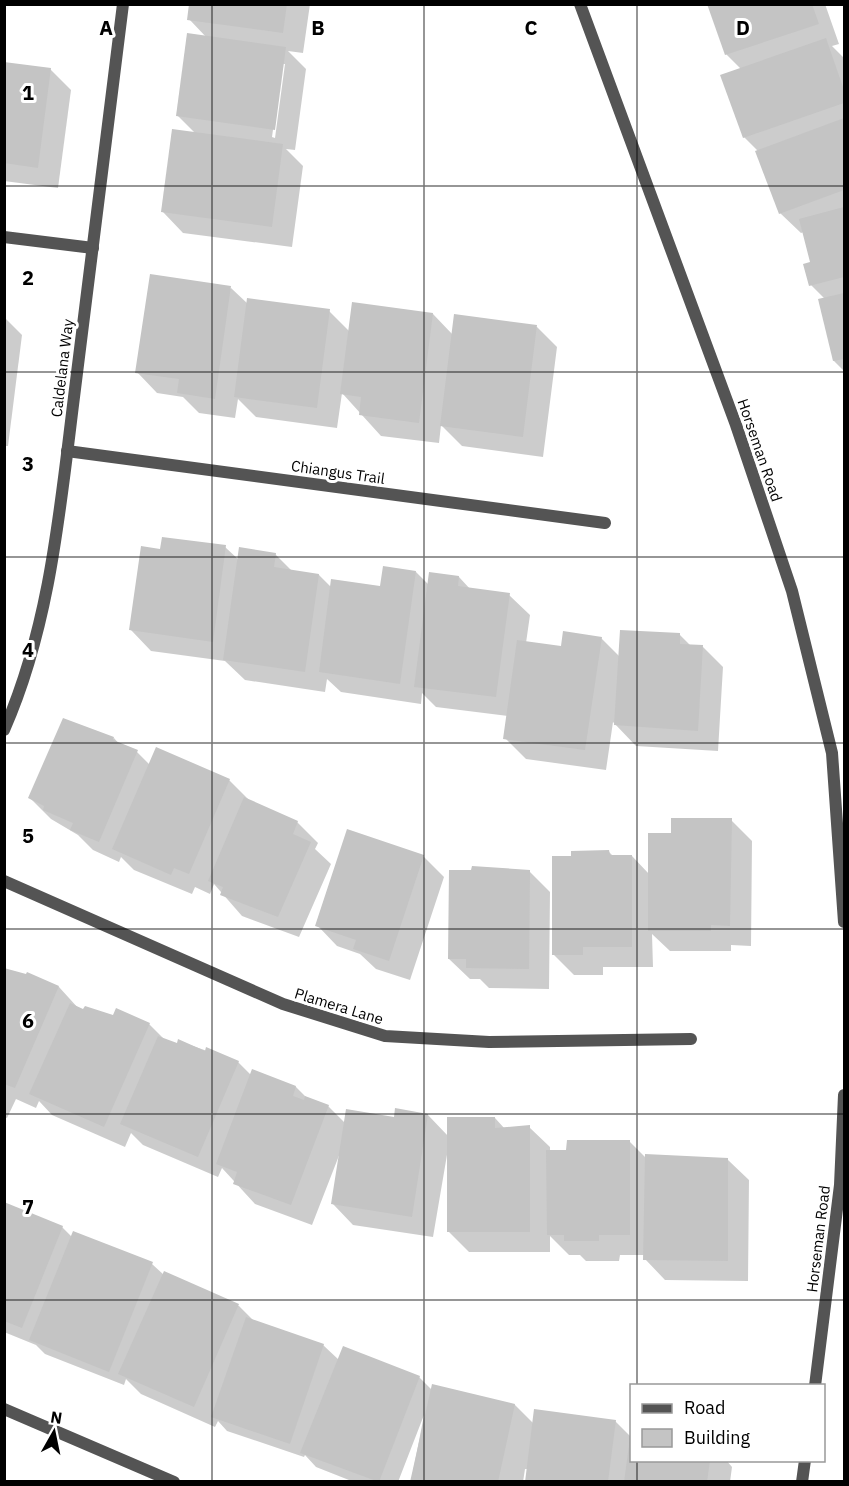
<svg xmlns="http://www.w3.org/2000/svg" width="849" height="1486" viewBox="0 0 849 1486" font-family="'IBM Plex Sans',sans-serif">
<rect width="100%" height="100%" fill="#fff"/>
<g fill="#0003" fill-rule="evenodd">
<path d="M191 4H310L303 53 288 51 306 69 295 150 286 149 303 166 292 247 183 233 163 212 196 134 178 116 207 38 189 19ZM282 64H285L275 138 272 137Z"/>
<polygon points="709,4 825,4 839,44 832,46 844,58 844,371 834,361 825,299 811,285 812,263 804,232 801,233 780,213 758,151 744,137 741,69 726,54"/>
<polygon points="4,63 50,69 71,90 58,188 4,181"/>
<polygon points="231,288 248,304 329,311 350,332 433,314 453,335 537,327 557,347 543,457 462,446 441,425 439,443 381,436 342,393 337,428 256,417 238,399 235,418 199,413 183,397 157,393 137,372"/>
<polygon points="4,317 22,335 8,446 4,446"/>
<polygon points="225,547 239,560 275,554 292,571 319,575 332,588 381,587 416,572 429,585 459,577 471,590 509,595 530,615 526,643 562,648 601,638 620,657 680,635 691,646 703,647 723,667 718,751 636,746 613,722 606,770 526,759 505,738 508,716 436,707 422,693 421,704 341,692 327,679 325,692 245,680 225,661 151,651 131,630 161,550"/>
<polygon points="114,738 120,745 137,752 150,765 229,780 251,802 297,822 318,843 315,849 331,864 299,937 242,916 214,884 210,894 195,887 192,894 134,870 121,857 119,862 93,850 78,835 51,819 30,798"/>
<polygon points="731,820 752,841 751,946 731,945 731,951 670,951 652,934 653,967 603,967 603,975 574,975 553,954 572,858 609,852 613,856 632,856 649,874 673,835"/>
<polygon points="423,856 444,877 410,980 376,969 360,954 337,946 317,925"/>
<polygon points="473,872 530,872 550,892 549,989 489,988 480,979 470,979 449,959"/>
<polygon points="4,969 59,987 79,1009 149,1024 165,1040 178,1045 179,1041 238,1062 251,1075 296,1087 307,1098 328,1106 345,1123 428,1115 448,1136 495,1118 505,1129 529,1127 550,1147 550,1152 568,1152 629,1141 646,1158 728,1160 749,1180 748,1281 665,1280 645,1259 645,1255 620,1255 619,1261 586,1261 580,1255 569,1255 550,1236 550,1252 469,1252 448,1231 448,1149 433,1237 353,1225 333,1204 340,1153 312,1225 255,1204 222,1168 218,1177 143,1145 131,1133 125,1147 52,1115 39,1101 36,1108 16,1099 7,1118 4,1117"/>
<polygon points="4,1203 62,1227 72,1237 152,1264 164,1275 239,1306 254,1321 323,1345 339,1360 419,1377 432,1390 515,1405 534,1424 615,1421 632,1438 632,1460 726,1460 732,1467 730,1482 526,1482 528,1469 525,1469 523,1482 411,1482 424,1415 398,1482 354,1482 316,1467 305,1455 304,1457 227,1431 218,1421 215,1427 141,1394 126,1379 124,1385 45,1354 36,1345 4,1332"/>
</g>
<g fill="#c4c4c4">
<polygon points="189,4 287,4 283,33 187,20"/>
<polygon points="707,4 812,4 819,24 725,55"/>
<polygon points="187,33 286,47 275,130 176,116"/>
<polygon points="826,38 844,90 844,103 743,138 720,75"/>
<polygon points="4,62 51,68 38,168 4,163"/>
<polygon points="844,118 844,190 779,214 755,151"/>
<polygon points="172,129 283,144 272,227 161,212"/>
<polygon points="844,207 844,277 809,286 803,264 810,262 799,219"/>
<polygon points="150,274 231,286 215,399 177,393 179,379 135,373"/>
<polygon points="844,293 844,359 833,361 818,299"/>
<polygon points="247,298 330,309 317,408 234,397"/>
<polygon points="352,302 433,313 419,423 359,415 361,397 340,394"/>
<polygon points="454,314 537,325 523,437 440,426"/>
<polygon points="162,537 226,545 213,642 129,630 141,546 160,549"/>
<polygon points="239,547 276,553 274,567 319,574 305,672 223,660"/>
<polygon points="383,566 416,571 400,684 319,672 331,579 380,586"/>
<polygon points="429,572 459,576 458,586 510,593 496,697 414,687"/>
<polygon points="620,630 680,633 680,644 703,645 698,731 614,725"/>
<polygon points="563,631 602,637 585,750 503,739 517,640 561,646"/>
<polygon points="63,718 114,737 113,740 138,750 99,842 70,830 73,823 43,810 44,806 28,798"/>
<polygon points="156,747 230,779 189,874 174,868 171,875 112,849"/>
<polygon points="244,797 298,821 293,834 311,842 278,917 220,895 223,887 208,881"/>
<polygon points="671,818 732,818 730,926 711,925 711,931 648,931 648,833 671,833"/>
<polygon points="347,829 424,855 389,961 353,949 356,940 315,926"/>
<polygon points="609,850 610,855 632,855 632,947 583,947 583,955 552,955 552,856 571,856 571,851"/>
<polygon points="472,866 530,870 529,969 466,968 466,959 448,959 449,870 471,870"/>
<polygon points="4,968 26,974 27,972 59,986 15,1088 4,1084"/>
<polygon points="70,1003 83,1009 85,1006 113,1015 116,1008 150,1023 104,1127 29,1094"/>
<polygon points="158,1036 177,1043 178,1039 205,1051 206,1047 239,1061 198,1157 120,1124"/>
<polygon points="252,1069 296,1086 293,1096 304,1100 305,1096 329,1105 291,1205 233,1184 237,1172 216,1164"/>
<polygon points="395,1108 428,1114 412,1217 331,1204 346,1109 394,1117"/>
<polygon points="447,1117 495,1117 495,1128 530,1125 530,1232 447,1232"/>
<polygon points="567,1140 630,1140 630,1235 599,1235 599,1241 564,1241 564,1235 547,1235 546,1150 566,1150"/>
<polygon points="645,1154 728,1158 728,1261 643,1260"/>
<polygon points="4,1202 63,1226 22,1328 4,1321"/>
<polygon points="73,1231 153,1262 109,1372 29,1340"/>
<polygon points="164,1271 239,1304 194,1407 118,1374"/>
<polygon points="246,1317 324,1344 290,1444 211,1417"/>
<polygon points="343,1346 420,1376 379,1482 300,1453"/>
<polygon points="432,1384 515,1404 498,1482 410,1482"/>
<polygon points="534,1409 616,1420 608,1482 525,1482"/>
<polygon points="630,1438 632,1460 710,1460 707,1482 624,1482"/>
</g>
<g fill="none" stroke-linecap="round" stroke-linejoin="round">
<g stroke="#545454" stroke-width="12">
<polyline points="4,237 93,248"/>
<polyline points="67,451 605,523"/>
<path d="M4 730C50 626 60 509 74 397 90 266 107 135 123 4"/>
<polyline points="4,881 283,1004 385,1036 489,1042 691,1039"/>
<polyline points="4,1409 174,1482"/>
</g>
<g stroke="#545454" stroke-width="12">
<polyline points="580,4 736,425 792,591 832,753 844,922"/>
<polyline points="815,1386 840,1185 844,1095"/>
<polyline points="802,1482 805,1460"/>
</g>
</g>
<path fill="none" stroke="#000" stroke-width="1.5" stroke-opacity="0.55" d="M212 4V1482M424 4V1482M637 4V1386M4 186H844M4 372H844M4 557H844M4 743H844M4 929H844M4 1114H844M4 1300H844M637 1460V1482"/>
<g text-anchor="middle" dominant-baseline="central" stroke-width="6" stroke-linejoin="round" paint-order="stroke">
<g font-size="15" fill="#000" stroke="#fff">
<text transform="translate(62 368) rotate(-83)">Caldelana Way</text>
<text transform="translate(760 450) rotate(71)">Horseman Road</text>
<text transform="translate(338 472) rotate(8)">Chiangus Trail</text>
<text transform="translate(339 1006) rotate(17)">Plamera Lane</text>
<text transform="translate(818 1239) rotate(-83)">Horseman Road</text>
</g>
</g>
<g font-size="20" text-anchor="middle" font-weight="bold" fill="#000" stroke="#fff" stroke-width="6" stroke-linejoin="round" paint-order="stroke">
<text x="106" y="35">A</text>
<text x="318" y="35">B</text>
<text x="531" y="35">C</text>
<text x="743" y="35">D</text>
<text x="28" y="100">1</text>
<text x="28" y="285">2</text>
<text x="28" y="471">3</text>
<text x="28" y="657">4</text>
<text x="28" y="843">5</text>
<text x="28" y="1028">6</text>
<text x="28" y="1214">7</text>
</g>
<rect width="849" height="1486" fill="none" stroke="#000000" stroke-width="12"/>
<rect x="630" y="1384" width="195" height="78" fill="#ffffff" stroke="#999999" stroke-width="1.5"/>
<rect x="642" y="1404" width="30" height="9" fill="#545454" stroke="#999999" stroke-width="1.5"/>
<text x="684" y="1414" font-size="18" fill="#000000">Road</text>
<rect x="642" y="1429" width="30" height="18" fill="#c4c4c4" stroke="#999999" stroke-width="1.5"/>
<text x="684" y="1444" font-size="18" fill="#000000">Building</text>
<g transform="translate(54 1432) rotate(9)" stroke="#ffffff" stroke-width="4.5" paint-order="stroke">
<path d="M0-4.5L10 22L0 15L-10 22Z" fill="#000000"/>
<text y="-9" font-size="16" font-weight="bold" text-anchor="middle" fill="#000000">N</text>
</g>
</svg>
